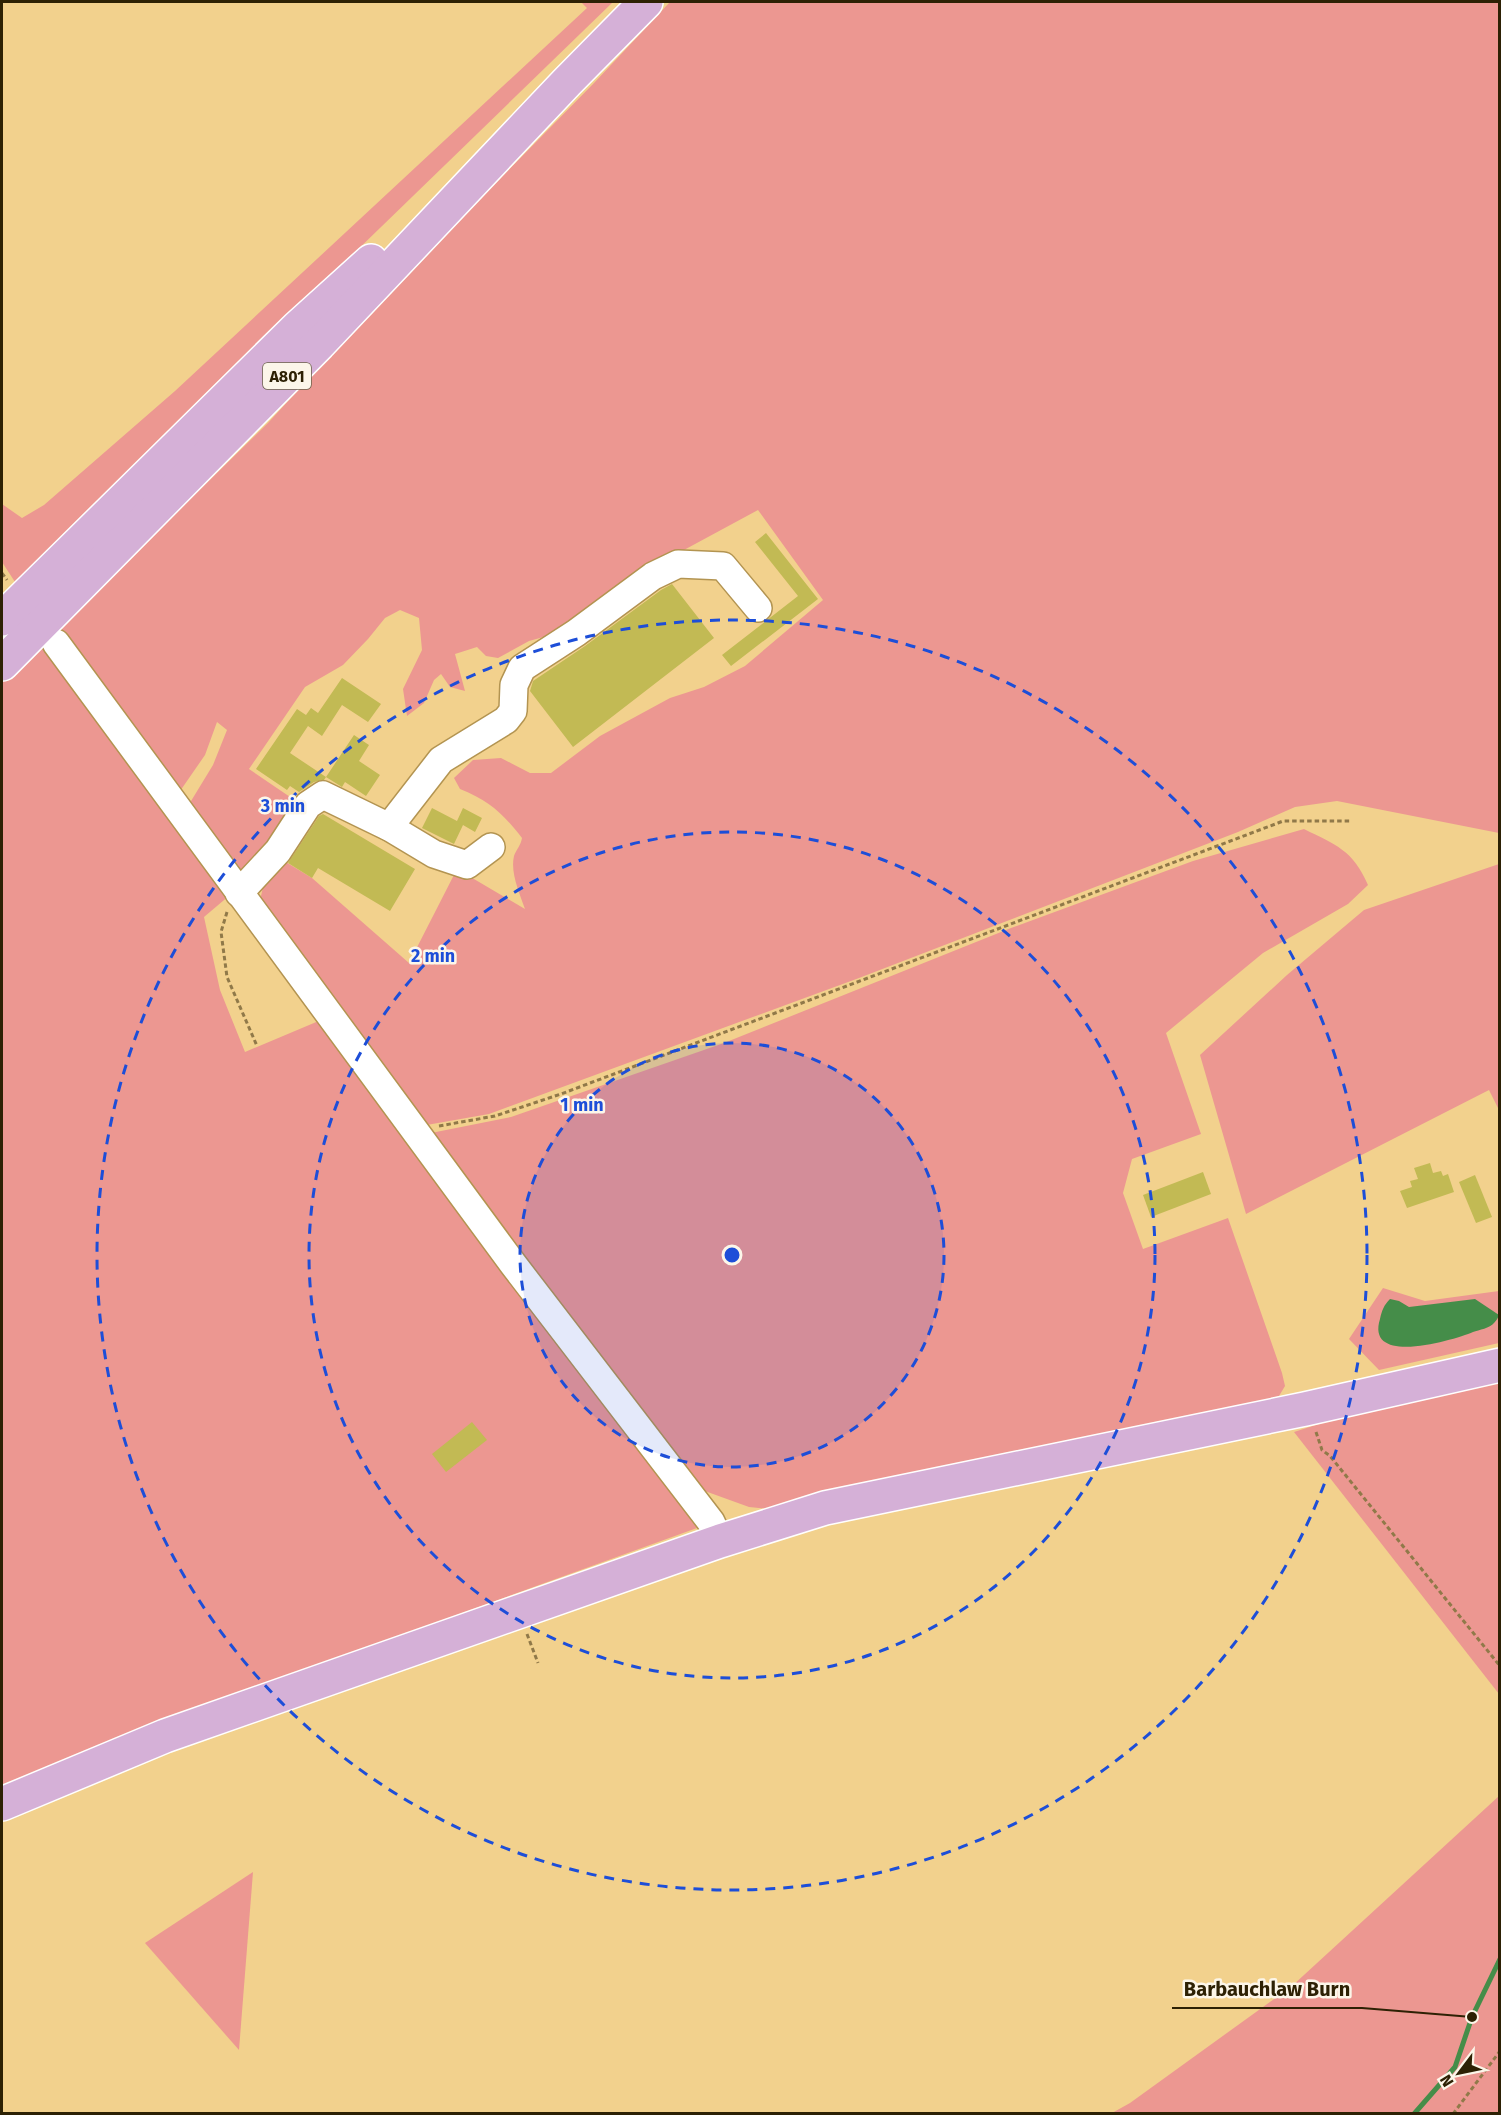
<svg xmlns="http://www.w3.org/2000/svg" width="1501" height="2115" viewBox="0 0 1501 2115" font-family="'Fira Sans',sans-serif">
<rect width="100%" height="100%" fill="#f2d18d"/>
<g fill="#ec9791">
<polygon points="581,2 613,2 15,582 2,562 2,504 22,518 44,505 175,391 587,8"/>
<path d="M670 2H1499V833L1337 801 1295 807 1238 832 859 978 489 1114 421 1126 258 909 264 883 284 861 312 878 409 963 457 869 525 909C520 894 510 873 514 856 516 850 521 845 522 838 503 814 490 801 460 789L454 778 473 760 501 758 530 773H551L600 736 670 698 704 687 745 666 823 600 758 510 671 557 547 636 529 641 498 658 486 656 477 647 455 654 465 691 450 687 441 674 434 680 424 703 407 716 403 689 422 650 419 618 400 610 385 618 368 639 343 665 305 687 249 769 296 801 244 878 188 806 213 765 227 730 217 722 205 755 178 794 55 631 268 423 374 307 594 83Z"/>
<polygon points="43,639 230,895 204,917 220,990 245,1052 321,1020 697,1528 238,1694 2,1788 2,682"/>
<path d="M1304 829C1336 845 1353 850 1368 885L1348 904 1263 953 1166 1033 1201 1134 1132 1159 1123 1193 1143 1249 1228 1218 1282 1373 1285 1386 1279 1396 1239 1409 770 1509 749 1507 691 1486 426 1134 511 1117 724 1043 1011 928 1193 861Z"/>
<polygon points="1499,864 1499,1110 1489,1090 1246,1214 1200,1055 1287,975 1364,910"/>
<polygon points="1383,1288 1425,1301 1499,1291 1499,1343 1379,1370 1349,1339"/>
<polygon points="1499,1380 1499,1694 1294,1432 1347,1415"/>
<polygon points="1499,1796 1499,2113 1112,2113 1130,2103 1292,1986"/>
<polygon points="253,1872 239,2050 145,1943"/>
</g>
<path fill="#458d49" d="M1390 1299 1399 1301 1409 1307 1475 1299 1499 1315C1498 1318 1496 1321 1494 1323 1490 1328 1479 1330 1473 1332 1454 1340 1365 1367 1380 1319 1382 1310 1384 1305 1390 1299Z"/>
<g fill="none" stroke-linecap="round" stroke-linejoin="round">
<polyline stroke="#458d49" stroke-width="5" points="1414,2114 1455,2067 1472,2017 1500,1959"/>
</g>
<g fill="#c2ba54">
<polygon points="766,533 818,599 731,666 722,655 798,596 755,542"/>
<polygon points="672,584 714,638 573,747 530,691 533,681 585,646 661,590"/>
<polygon points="342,678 381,704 368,722 342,705 322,736 308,726 290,753 326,777 324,780 314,782 299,792 290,786 287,790 256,769 297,709 306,715 311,708 318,713"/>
<polygon points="354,735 369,745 359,761 380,775 366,796 345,782 342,787 326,777"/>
<polygon points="432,808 457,821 463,808 482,818 475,832 463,825 454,844 422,828"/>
<polygon points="323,814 415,869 390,911 318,868 312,878 288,863 319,816"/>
<polygon points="1430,1163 1433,1173 1441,1171 1443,1176 1448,1174 1454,1192 1407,1208 1400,1191 1412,1187 1410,1181 1418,1179 1414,1168"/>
<polygon points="1203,1172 1211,1194 1151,1217 1143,1195"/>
<polygon points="1475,1175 1492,1217 1476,1223 1459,1182"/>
<polygon points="472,1422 487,1440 446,1472 432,1454"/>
</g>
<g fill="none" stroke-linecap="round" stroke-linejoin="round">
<defs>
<g id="minor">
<polyline points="56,643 513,1264 711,1522 720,1541"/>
<polyline points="389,827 441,760 506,720 513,711 514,685 522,668 576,633 653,576 678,564 723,566 758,608"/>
<polyline points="239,893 278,851 308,805 323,795 389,827 434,854 467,865 491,847"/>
</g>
<g id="major">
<polyline points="2,619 298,327 371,261"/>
<polyline points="2,664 319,344 567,82 646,2"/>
<polyline points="2,1804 165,1736 720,1541 825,1508 1305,1409 1500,1365"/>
</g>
</defs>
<use href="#minor" stroke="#b39451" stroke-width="30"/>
<use href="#major" stroke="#fff" stroke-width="36"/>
<g stroke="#907949" stroke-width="3" stroke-dasharray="4.5 3" stroke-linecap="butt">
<polyline points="2,573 7,580"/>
<polyline points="227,912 221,932 227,977 257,1046"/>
<polyline points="439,1126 495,1116 561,1094 1278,823 1283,821 1352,821"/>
<polyline points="1316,1432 1322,1450 1330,1456 1500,1666"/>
<polyline points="527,1634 538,1663"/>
<polyline points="1453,2114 1500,2051"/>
</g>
<use href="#minor" stroke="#fff" stroke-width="27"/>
<use href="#major" stroke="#d5b0d7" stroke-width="33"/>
</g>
<circle cx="732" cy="1255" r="212" fill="#1d4ed8" fill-opacity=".12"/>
<g fill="none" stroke="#1d4ed8" stroke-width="3" stroke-dasharray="10 8">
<circle cx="732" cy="1255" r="212"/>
<circle cx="732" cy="1255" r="423"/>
<circle cx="732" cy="1255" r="635"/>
</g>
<g text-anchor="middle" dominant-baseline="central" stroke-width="5" stroke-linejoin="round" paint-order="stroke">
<rect fill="#fcf6e9" stroke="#6b6149" stroke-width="1.5" x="263" y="363" width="48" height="26" rx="4.5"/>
<g font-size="16" font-weight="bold" fill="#2d2104">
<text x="287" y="376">A801</text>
</g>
</g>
<circle cx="732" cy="1255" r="9" fill="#1d4ed8" stroke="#fcf6e9" stroke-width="3"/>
<g font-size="18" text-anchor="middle" font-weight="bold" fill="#1d4ed8" stroke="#fcf6e9" stroke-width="5" stroke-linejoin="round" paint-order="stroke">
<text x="283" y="812">3 min</text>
<text x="433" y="962">2 min</text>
<text x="582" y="1111">1 min</text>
</g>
<path fill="none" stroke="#2d2104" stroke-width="2" d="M1472 2017L1362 2008H1172"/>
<circle fill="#2d2104" stroke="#fcf6e9" stroke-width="2" cx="1472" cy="2017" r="6"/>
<g font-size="20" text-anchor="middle" font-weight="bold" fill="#2d2104" stroke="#fcf6e9" stroke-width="5" stroke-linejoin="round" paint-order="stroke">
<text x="1267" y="1996">Barbauchlaw Burn</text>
</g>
<rect width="1501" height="2115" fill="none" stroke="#2d2104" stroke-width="6"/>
<g transform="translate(1459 2073) rotate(238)" stroke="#fcf6e9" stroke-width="4.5" paint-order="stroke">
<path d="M0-4.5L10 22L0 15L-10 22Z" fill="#2d2104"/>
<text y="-9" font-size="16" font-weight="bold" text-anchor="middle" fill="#2d2104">N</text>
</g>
</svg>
